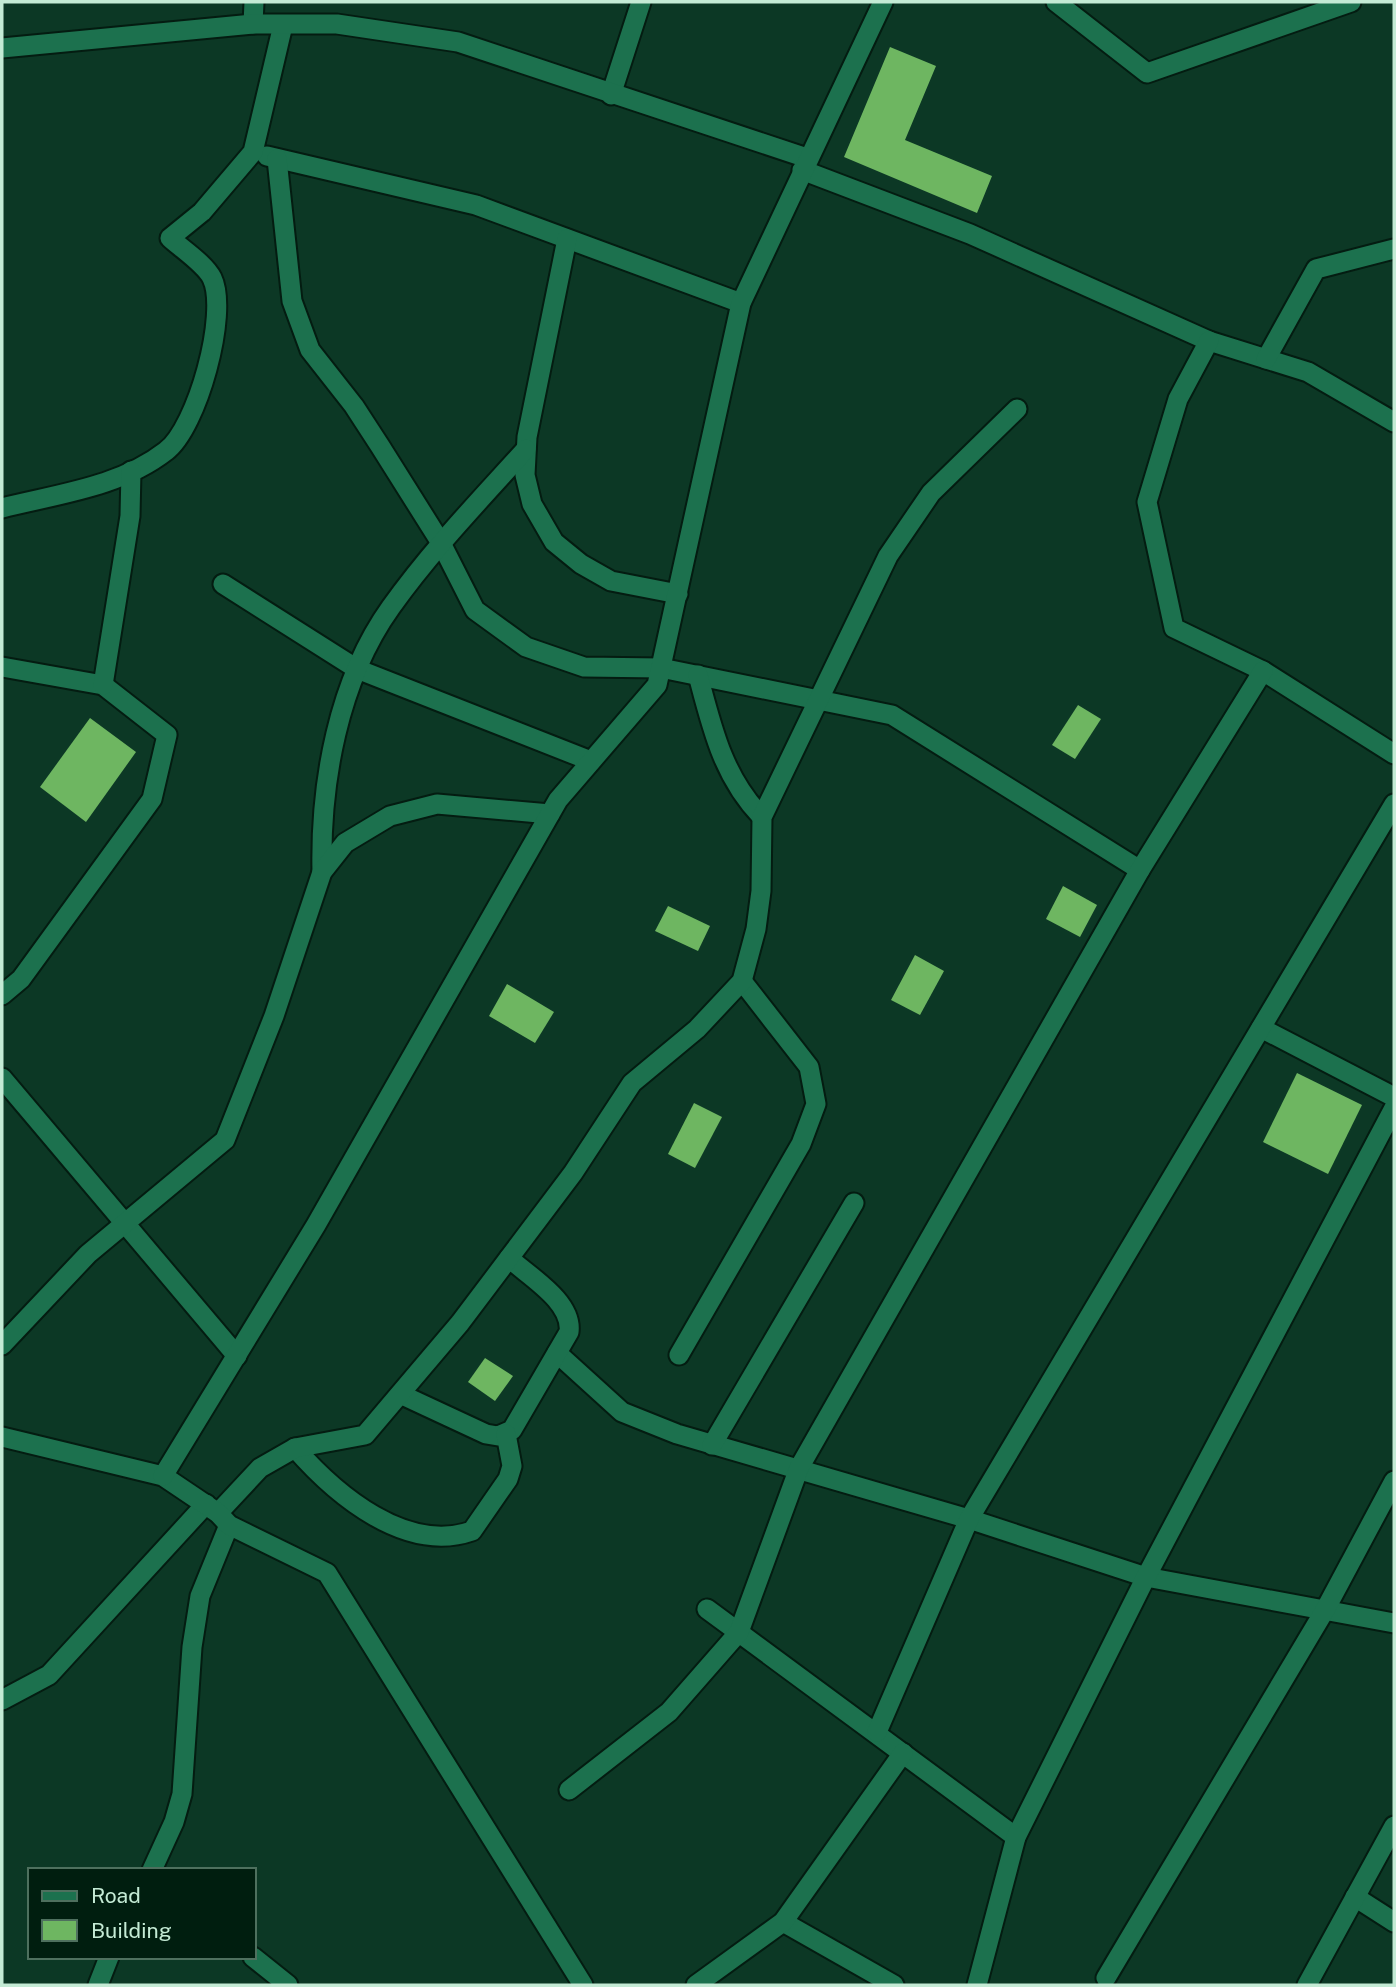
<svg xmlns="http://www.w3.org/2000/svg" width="1396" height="1987" viewBox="0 0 1396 1987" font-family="'Public Sans',sans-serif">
<rect width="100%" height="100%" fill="#0c3825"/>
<g fill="#6eb661">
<polygon points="890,47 936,66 905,140 992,176 977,213 844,157"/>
<polygon points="1078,705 1101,719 1075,759 1052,745"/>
<polygon points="90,718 136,752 86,822 40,787"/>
<polygon points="1063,886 1097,905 1080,937 1046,919"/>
<polygon points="668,906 710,926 698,951 655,931"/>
<polygon points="915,955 944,971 920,1015 891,1000"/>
<polygon points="507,984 554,1012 535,1043 489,1016"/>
<polygon points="1297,1073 1362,1105 1328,1174 1263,1142"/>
<polygon points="694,1103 722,1117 695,1168 668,1154"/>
<polygon points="485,1358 513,1376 495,1401 468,1382"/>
</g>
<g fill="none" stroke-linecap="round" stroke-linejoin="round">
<defs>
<g id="minor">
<polyline points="1056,2 1147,73 1351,2"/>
<polyline points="253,24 254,2"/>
<polyline points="611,95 641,2"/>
<polyline points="267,156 476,205 741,303"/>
<polyline points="277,159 292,301 310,350 354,406 380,446 441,543 475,610 526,647 584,667 661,668 892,715 1140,870"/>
<polyline points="802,170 970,234 1209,341 1308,372 1394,422"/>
<polyline points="567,239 527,437 525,475 532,504 554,542 581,564 611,581 678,594"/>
<polyline points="1209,341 1178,399 1147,502 1174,628 1263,671 1394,754"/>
<polyline points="1266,359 1316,269 1394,249"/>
<path d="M2 508C57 494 120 487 166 451 197 428 229 313 212 278 205 264 182 249 170 238L202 212 253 152 283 25"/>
<polyline points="223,584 357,669 591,761"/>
<polyline points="2,667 103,685 167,735 152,799 21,979 2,995"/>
<path d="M698 675C712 728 723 777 762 817"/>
<polyline points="103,685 130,516 131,471"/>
<path d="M322 872C320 783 338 681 391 607 431 551 479 501 526 449"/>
<polyline points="1261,1028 1394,1097"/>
<polyline points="2,1078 237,1356"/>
<polyline points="2,1345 88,1254 225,1140 274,1016 322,872 345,843 390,816 437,804 550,814"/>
<polyline points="557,1353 622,1412 677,1434 969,1519 1146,1577 1394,1623"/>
<polyline points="679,1355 801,1144 816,1104 809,1067 742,981"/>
<path d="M400 1394 486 1434 498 1436 512 1430 569 1332C573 1302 530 1277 509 1258"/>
<polyline points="712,1445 854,1203"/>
<path d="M295 1448C336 1495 406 1554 472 1531L508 1479 512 1466 506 1434"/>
<polyline points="218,1513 260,1468 295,1448 365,1435 460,1323 509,1258 573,1173 632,1083 697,1029 742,981 756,929 761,891 762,817 888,556 931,493 1017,409"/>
<polyline points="707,1609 1016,1837"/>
<polyline points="2,1700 49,1675 206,1504"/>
<polyline points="877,1732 969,1519 1394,804"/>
<polyline points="569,1790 669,1712 739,1632 799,1468 1140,870 1263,671"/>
<polyline points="152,1870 174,1822 182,1794 192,1647 200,1596 229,1525"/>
<polyline points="1355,1897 1394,1922"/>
<polyline points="783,1922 894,1985"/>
<polyline points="253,1957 288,1985"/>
<polyline points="1106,1978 1325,1610 1394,1481"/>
<polyline points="98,1985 109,1957"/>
<polyline points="696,1985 783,1922 903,1753"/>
<polyline points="977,1985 1016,1837 1146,1577 1394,1108"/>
<polyline points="1307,1985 1394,1826"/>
</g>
<g id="tertiary">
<polyline points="2,48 253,24 337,24 458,42 807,158"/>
<polyline points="2,1437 163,1476 218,1513 229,1525 327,1573 583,1985"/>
<polyline points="163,1476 316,1225 558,800 657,685 741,303 883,2"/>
</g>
</defs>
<use href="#minor" stroke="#041c11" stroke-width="23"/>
<use href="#tertiary" stroke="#041c11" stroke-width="23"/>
<use href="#minor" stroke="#1c714e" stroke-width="19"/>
<use href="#tertiary" stroke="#1c714e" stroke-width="19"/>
</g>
<rect width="1396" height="1987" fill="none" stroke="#c4ebd5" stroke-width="7"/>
<rect x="28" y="1868" width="228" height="91" fill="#001e0f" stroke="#4e705e" stroke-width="2"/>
<rect x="42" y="1891" width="35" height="10" fill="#1c714e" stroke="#4e705e" stroke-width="2"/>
<text x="91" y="1903" font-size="21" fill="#c4ebd5">Road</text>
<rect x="42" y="1920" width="35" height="21" fill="#6eb661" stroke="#4e705e" stroke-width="2"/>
<text x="91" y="1938" font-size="21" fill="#c4ebd5">Building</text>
</svg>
